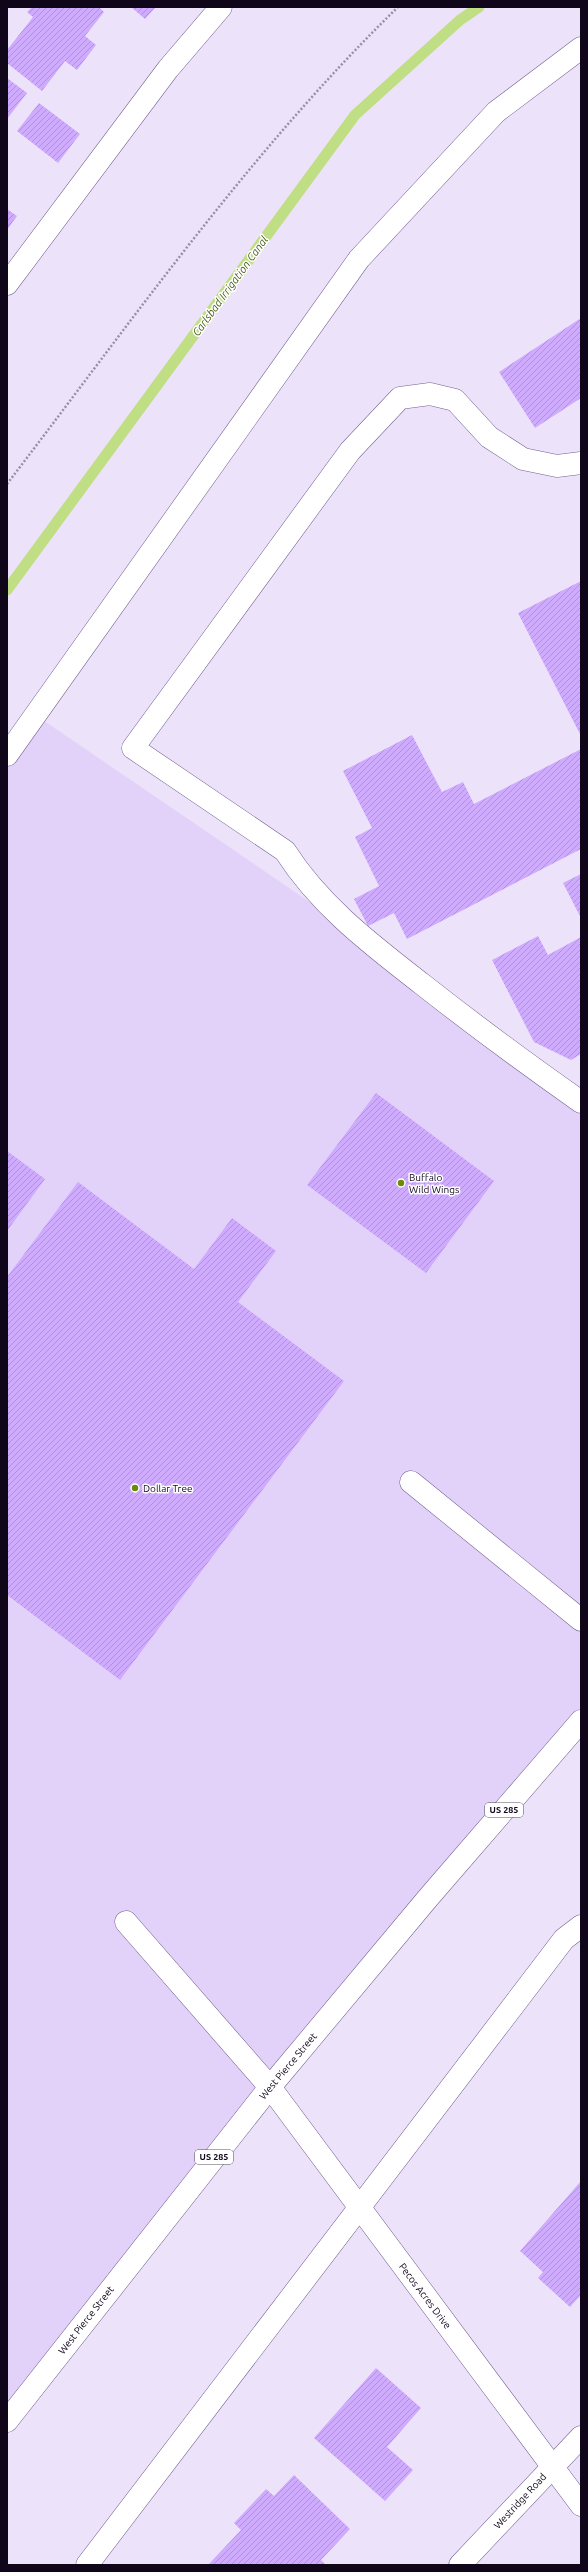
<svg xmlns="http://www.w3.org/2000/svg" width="588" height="2572" viewBox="0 0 588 2572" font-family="Ubuntu,sans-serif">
<defs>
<pattern id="building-hatch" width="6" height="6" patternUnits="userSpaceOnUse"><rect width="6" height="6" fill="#cfabfe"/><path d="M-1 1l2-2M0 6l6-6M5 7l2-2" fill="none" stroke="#b192d9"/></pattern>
</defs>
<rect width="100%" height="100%" fill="#ece3fa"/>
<polygon fill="#e2d2f9" points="37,716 364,939 581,1102 581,1721 7,2421 7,755"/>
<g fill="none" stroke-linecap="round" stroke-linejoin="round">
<polyline stroke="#c0de84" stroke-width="11" points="7,590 355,115 460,20 479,7"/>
</g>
<g fill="url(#building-hatch)">
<polygon points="32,7 99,7 104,12 85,36 96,45 77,70 65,61 42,91 7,63 7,50 33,17 27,12"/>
<polygon points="131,7 156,7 145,19"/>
<polygon points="7,78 27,93 7,119"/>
<polygon points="39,103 80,134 58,163 17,131"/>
<polygon points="7,209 17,216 7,230"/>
<polygon points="581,318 581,398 535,428 499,372"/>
<polygon points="581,581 581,736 518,613"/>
<polygon points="412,735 442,792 463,782 474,804 581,749 581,849 407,939 394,913 368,926 354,899 379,886 355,837 372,828 343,771"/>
<polygon points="581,874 581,918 563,883"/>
<polygon points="538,936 548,955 581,937 581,1054 571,1060 534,1042 492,960"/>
<polygon points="376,1093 494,1181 426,1273 307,1185"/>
<polygon points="7,1151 45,1179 7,1231"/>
<polygon points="78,1182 194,1269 232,1218 276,1251 238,1302 344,1381 120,1680 7,1595 7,1277"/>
<polygon points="581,2181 581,2295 570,2307 538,2278 543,2272 520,2251"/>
<polygon points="376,2368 421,2408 387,2447 413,2470 385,2501 314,2438"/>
<polygon points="294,2475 350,2529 321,2560 325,2564 324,2565 208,2565 241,2530 234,2523 266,2489 274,2496"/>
</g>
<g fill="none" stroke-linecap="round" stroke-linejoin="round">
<defs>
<g id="minor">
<polyline points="7,284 168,69 221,7"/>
<path d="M581 463 557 466 523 459 489 437 455 400 430 394 400 398 350 451 133 748 285 851C320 906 372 945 422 984 474 1025 527 1064 581 1102"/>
<polyline points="7,755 359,259 496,112 581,48"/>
<polyline points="411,1482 581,1620"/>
<polyline points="126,1922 270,2087 581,2505"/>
<polyline points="87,2565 564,1939 581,1926"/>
<polyline points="460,2565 581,2437"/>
</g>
<polyline id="highway" points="7,2421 270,2087 428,1898 581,1721"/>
</defs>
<use href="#minor" stroke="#755f91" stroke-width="23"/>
<use href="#highway" stroke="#755f91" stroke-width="23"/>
<path stroke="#988fa5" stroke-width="2.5" stroke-dasharray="2 2" stroke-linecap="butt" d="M7 484C131 322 252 149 398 7"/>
<use href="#minor" stroke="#fff" stroke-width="22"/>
<use href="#highway" stroke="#fff" stroke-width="22"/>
</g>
<g fill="#6c8a06" stroke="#fff" stroke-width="1.5">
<circle cx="401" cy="1183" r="4"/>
<circle cx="135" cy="1488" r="4"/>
</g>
<g text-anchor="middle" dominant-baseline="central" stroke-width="3" stroke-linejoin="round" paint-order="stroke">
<g fill="#fff" stroke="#57515e" stroke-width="1">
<rect x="485" y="1803" width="38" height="14" rx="3"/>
<rect x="195" y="2150" width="38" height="14" rx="3"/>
</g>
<g font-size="9" font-weight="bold" fill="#0f0619">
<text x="504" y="1810">US 285</text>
<text x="214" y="2157">US 285</text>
</g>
<g font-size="10" fill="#0f0619" stroke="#fff" text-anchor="start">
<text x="409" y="1177">Buffalo<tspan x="409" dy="12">Wild Wings</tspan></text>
<text x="143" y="1488">Dollar Tree</text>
</g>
<g font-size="10" fill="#0f0619" stroke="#fff">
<text transform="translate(288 2066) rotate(-50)">West Pierce Street</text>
<text transform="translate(425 2296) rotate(53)">Pecos Acres Drive</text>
<text transform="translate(86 2320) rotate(-52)">West Pierce Street</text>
<text transform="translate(520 2501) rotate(-47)">Westridge Road</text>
</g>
<g font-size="11" font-style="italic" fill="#475919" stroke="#fff">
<text transform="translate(230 286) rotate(-54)">Carlsbad Irrigation Canal</text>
</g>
</g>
<rect width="588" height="2572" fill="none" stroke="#0f0619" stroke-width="16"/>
</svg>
